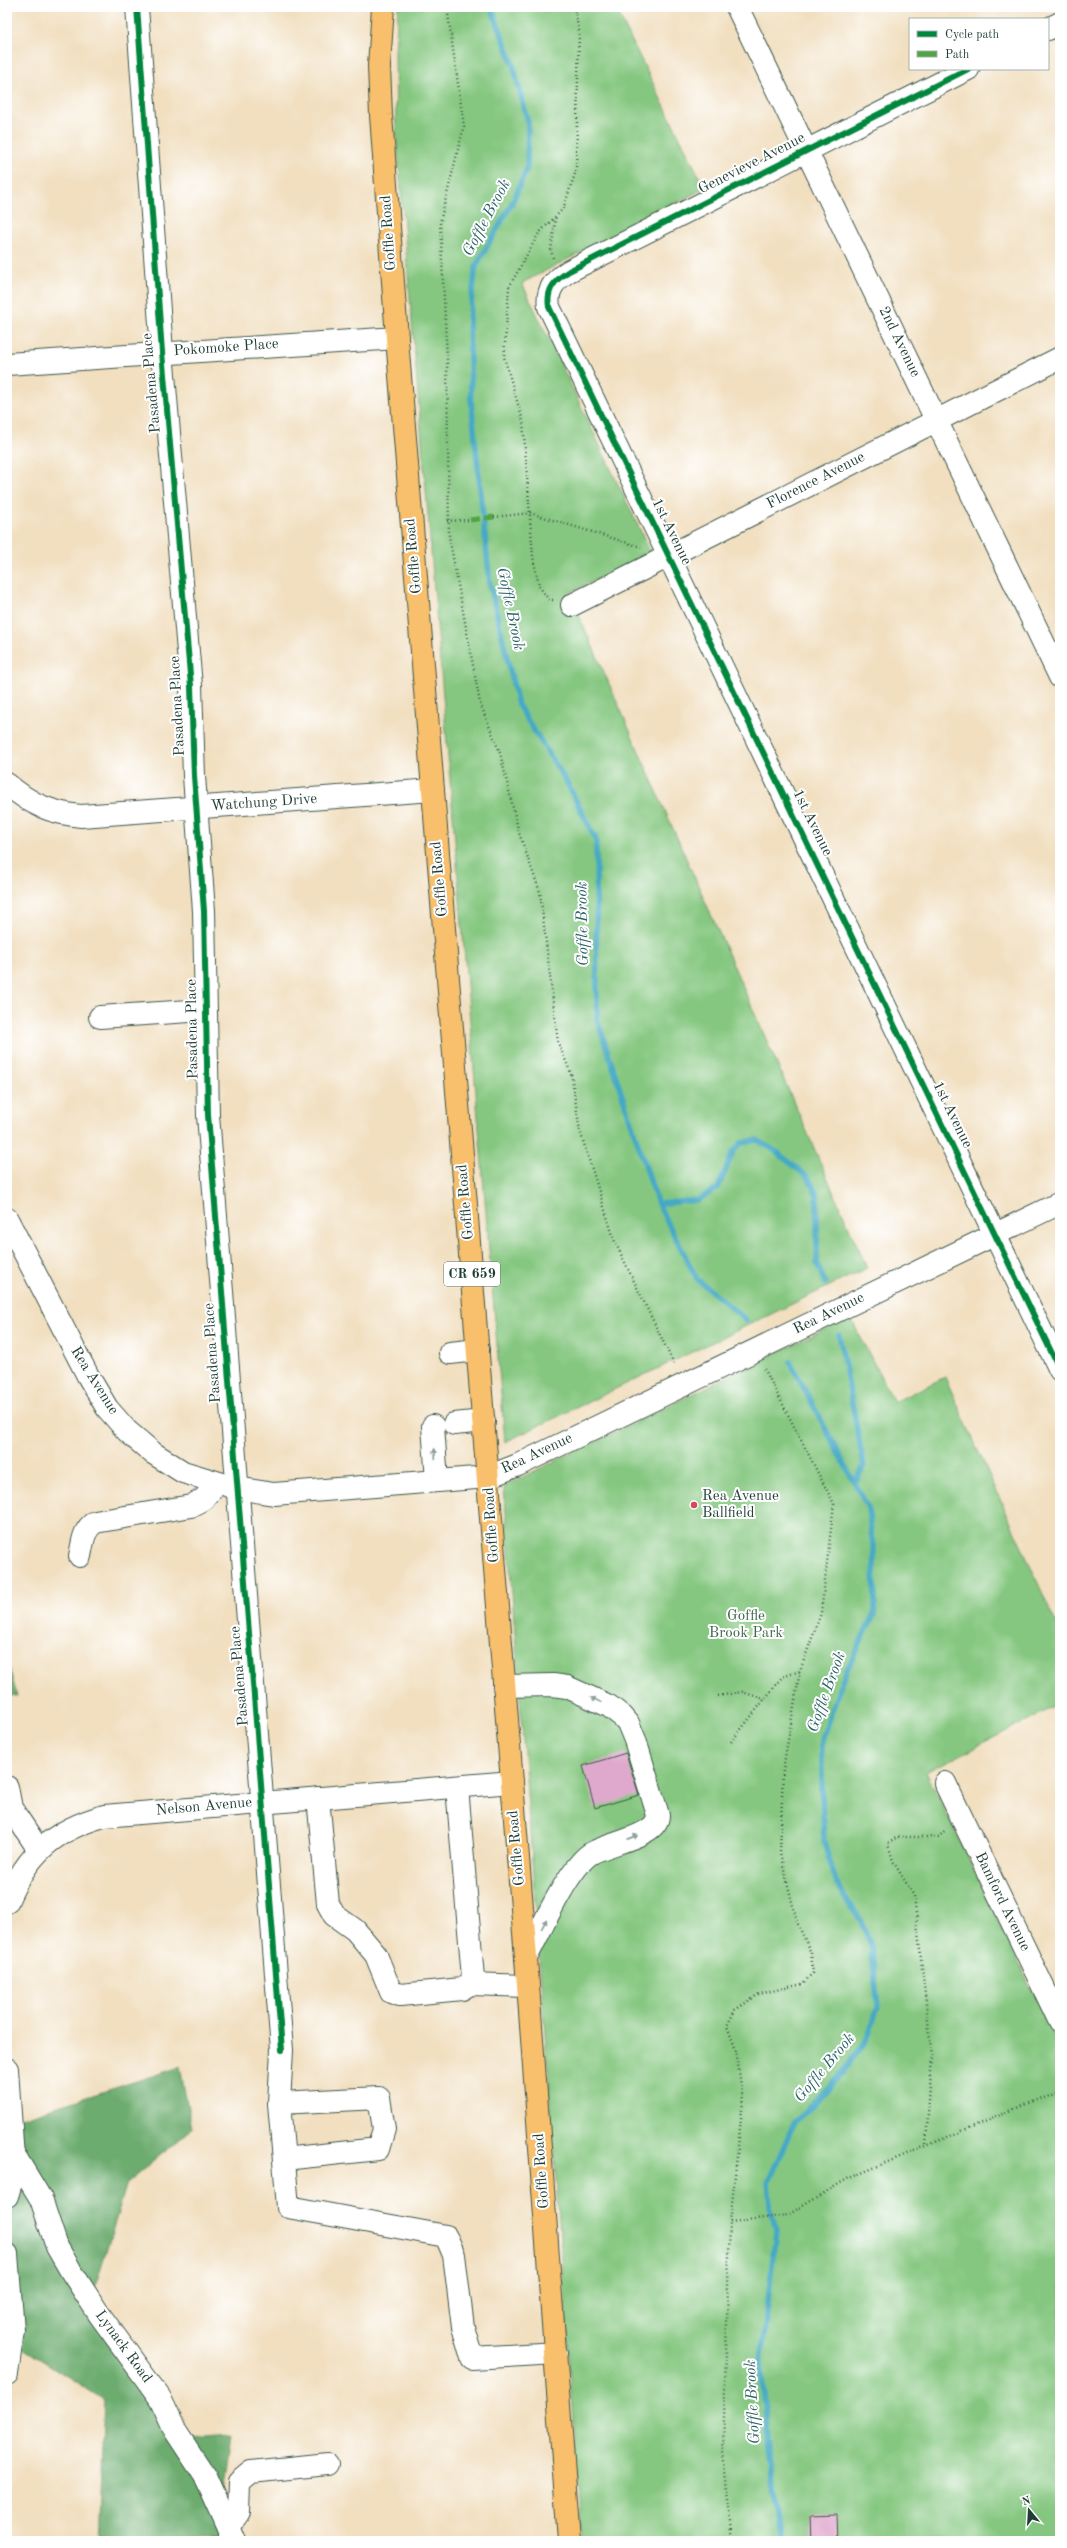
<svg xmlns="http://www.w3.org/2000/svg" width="1067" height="2548" viewBox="0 0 1067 2548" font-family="'Old Standard TT',serif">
<rect width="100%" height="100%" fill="#fff"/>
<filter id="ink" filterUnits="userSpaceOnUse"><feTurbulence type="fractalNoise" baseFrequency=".025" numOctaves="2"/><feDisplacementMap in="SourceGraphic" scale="8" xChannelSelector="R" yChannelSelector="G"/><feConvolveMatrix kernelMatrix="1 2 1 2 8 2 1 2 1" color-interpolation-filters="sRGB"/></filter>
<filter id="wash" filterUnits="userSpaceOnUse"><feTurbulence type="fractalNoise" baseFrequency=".012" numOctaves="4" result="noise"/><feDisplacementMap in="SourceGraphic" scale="16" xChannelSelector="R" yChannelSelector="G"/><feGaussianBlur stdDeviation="0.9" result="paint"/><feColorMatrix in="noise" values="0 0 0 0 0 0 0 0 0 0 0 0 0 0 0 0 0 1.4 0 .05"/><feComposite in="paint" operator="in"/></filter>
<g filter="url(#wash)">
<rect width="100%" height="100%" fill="#f1dfc0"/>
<g fill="#85c780" stroke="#52825a">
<polygon points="398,7 615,7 705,188 522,283 651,553 569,593 867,1268 505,1442 396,130 395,53"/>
<polygon points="850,1317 894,1402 945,1377 1060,1632 1060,1704 926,1772 1060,2048 1060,2541 583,2541 504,1486"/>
</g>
<g fill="#6cac6e" stroke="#467451">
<polygon points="7,1660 17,1696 7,1695"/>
<polygon points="180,2067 192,2129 127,2183 91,2300 180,2439 231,2435 221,2505 237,2541 98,2541 104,2400 15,2343 7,2200 18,2119"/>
</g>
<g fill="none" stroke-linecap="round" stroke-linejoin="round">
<g stroke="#45a9c5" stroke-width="5.5">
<polyline points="491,7 513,64 528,122 527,168 512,203 476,266 469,320 471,399 490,584 518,705 566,781 596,840 597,1019 652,1186 658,1204 697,1279 746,1320"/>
<polyline points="658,1204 698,1200 718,1188 733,1152 741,1143 757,1140 774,1150 808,1177 817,1196 817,1263 825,1283"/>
<polyline points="839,1335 864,1466 855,1483"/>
<polyline points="782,2541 769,2449 761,2364 776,2230 770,2206 768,2182 794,2123 843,2072 868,2036 878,2007 871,1945 860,1920 837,1885 824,1842 822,1794 822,1739 843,1678 875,1612 874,1553 868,1508 790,1362"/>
</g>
</g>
<g id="blocks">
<g fill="#dfa9cd">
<polygon points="626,1753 639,1795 595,1808 583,1766"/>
<polygon points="837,2514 838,2541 811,2541 810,2515"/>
</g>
</g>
</g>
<g filter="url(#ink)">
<use href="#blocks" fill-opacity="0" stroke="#3e5549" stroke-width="1"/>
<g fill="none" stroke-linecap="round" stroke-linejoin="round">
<defs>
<g id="minor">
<polyline points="137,7 162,352 191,686 194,776 204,911 208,1115 282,2050 279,2103"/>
<polyline points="737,7 1060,677"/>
<polyline points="1048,29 1060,23"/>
<path d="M968 69 569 271C555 280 546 289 549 307L1060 1370"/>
<polyline points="7,364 397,338"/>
<polyline points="572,605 1060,358"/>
<path d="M7 784C30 804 51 813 81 816L433 790"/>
<polyline points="100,1017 205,1010"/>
<polyline points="7,1219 88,1376 107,1408 127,1431 153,1453 183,1472 236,1488 274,1494 488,1477 518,1465 1060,1203"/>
<polyline points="450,1353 478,1350"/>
<polyline points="454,1424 484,1421"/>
<polyline points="433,1426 437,1481"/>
<path d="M80 1556C83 1542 83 1530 95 1522L191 1506 204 1499 217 1483"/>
<path d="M504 1686 553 1685 567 1687 609 1706 623 1717 628 1723 635 1740 658 1815C658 1837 607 1843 590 1854 567 1870 540 1932 526 1958"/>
<polyline points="945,1783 1060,2022"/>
<polyline points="7,1787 11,1808 39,1850"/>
<polyline points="318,1798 328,1904 334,1915 355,1930 376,1955 391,1992 400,1995 462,1989 470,1984 473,1978 457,1787"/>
<path d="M7 1902C27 1854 54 1830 104 1816L512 1782"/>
<polyline points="470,1984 528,1986"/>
<polyline points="7,2069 14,2173 7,2196"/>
<polyline points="13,2153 41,2199 57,2247 71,2271 99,2314 160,2398 176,2432 205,2476 234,2541"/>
<polyline points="284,2159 378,2149 384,2129 379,2098 279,2103 288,2207 446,2236 454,2255 463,2327 472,2358 556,2353"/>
<polyline points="7,2254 13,2330 7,2374"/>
<polyline points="228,2527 238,2513 239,2482 251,2472 327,2464"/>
</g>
<polyline id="major" points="383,7 379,66 381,115 397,338 526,1958 569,2541"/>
</defs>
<use href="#minor" stroke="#3e5549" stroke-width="24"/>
<use href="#major" stroke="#3e5549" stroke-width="24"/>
<g stroke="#3e5549" stroke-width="2.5" stroke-dasharray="1 3" stroke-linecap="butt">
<polyline points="447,7 464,126 440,222 447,358 449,536 480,703 500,753 519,833 540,892 558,1043 571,1073 580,1131 615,1242 675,1366"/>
<polyline points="553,258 551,250 556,216"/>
<polyline points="494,517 530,513 641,547"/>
<polyline points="447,521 470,520"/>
<polyline points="553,600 549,600 539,586 533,557 523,421 504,357 509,287 539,233 563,209 576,171 579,31 574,7"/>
<polyline points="718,1696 742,1692 765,1699"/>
<polyline points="731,1742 782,1677 800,1671"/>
<polyline points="926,2144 932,2057 914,1896 893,1861 888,1844 897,1837 939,1837 946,1829"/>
<polyline points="730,2222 788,2215 847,2179 1060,2090"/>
<polyline points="732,2541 723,2452 730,2222 743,2100 736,2050 727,2026 735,2010 759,1994 802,1984 813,1973 811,1953 797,1922 780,1853 783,1769 800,1671 821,1613 834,1504 764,1368"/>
</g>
<use href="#minor" stroke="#fff" stroke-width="22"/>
<use href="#major" stroke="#f8bf6c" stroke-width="22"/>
<polyline stroke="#4fa644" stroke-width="5" stroke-dasharray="10 5" stroke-linecap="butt" points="470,520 494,517"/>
<defs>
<g id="cycleway">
<polyline points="137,7 162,352 191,686 194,776 204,911 208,1115 282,2050"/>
<path d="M968 69 569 271C555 280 546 289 549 307L1060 1370"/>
</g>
</defs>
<use href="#cycleway" stroke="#fff" stroke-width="8"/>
<use href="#cycleway" stroke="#00873e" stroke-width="6"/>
</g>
<defs><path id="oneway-solid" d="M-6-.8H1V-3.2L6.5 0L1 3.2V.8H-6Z"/></defs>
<g fill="#8f9e9a">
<use href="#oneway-solid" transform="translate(435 1454) rotate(-95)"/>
<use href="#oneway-solid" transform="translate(596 1700) rotate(-154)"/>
<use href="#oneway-solid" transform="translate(633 1837) rotate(-21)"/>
<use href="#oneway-solid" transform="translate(544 1924) rotate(-62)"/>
</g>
</g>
<circle fill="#d1495b" stroke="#fff" stroke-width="1.5" cx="694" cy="1505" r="4"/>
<g text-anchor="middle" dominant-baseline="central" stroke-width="4" stroke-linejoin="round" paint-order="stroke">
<rect fill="#fff" stroke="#627771" stroke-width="1" x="444" y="1262" width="56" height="24" rx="3"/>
<g font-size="14" font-weight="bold" fill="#1f3d34">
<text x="472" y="1274">CR 659</text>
</g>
<g font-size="15" fill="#1f3d34" stroke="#fff">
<text transform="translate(752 164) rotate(-27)">Genevieve Avenue</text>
<text transform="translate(389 233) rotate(-94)">Goffle Road</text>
<text transform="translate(899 342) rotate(64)">2nd Avenue</text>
<text transform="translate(226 348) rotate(-4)">Pokomoke Place</text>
<text transform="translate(152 383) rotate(-95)">Pasadena Place</text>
<text transform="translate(816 481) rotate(-27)">Florence Avenue</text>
<text transform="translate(671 532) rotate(64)">1st Avenue</text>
<text transform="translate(414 556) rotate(-95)">Goffle Road</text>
<text transform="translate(178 706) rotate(-93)">Pasadena Place</text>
<text transform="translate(264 803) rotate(-4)">Watchung Drive</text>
<text transform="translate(812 823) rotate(64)">1st Avenue</text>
<text transform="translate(440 879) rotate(-95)">Goffle Road</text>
<text transform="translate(193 1029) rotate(-91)">Pasadena Place</text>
<text transform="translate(952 1115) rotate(64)">1st Avenue</text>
<text transform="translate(466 1202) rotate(-95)">Goffle Road</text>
<text transform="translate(829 1314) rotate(-26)">Rea Avenue</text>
<text transform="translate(213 1353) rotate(-94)">Pasadena Place</text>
<text transform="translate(94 1381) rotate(58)">Rea Avenue</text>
<text transform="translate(537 1454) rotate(-25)">Rea Avenue</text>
<text transform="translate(492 1525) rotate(-94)">Goffle Road</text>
<text transform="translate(240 1676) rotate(-95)">Pasadena Place</text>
<text transform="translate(204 1807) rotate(-5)">Nelson Avenue</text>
<text transform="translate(517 1848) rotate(-95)">Goffle Road</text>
<text transform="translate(1002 1902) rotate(64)">Bamford Avenue</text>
<text transform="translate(542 2171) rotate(-94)">Goffle Road</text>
<text transform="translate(123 2347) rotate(54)">Lynack Road</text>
</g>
<g font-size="15" fill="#1f3d34" stroke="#fff" text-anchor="start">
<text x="702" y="1496">Rea Avenue<tspan x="702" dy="17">Ballfield</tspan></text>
</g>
<g font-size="15" fill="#3e664b" stroke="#fff">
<text x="746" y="1616">Goffle<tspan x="746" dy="17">Brook Park</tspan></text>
</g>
<g font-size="16" font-style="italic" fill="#2c6367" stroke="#fff">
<text transform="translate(487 218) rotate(-62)">Goffle Brook</text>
<text transform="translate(510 609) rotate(78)">Goffle Brook</text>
<text transform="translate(583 924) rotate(-91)">Goffle Brook</text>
<text transform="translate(827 1692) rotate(-70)">Goffle Brook</text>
<text transform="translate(825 2068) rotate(-50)">Goffle Brook</text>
<text transform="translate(753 2402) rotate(-93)">Goffle Brook</text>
</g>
</g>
<rect width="1067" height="2548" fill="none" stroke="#fff" stroke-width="24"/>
<rect x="909" y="18" width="140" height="52" fill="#ffffff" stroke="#a5b1ae"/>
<rect x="917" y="31" width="20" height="6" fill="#00873e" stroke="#a5b1ae"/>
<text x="945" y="38" font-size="12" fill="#1f3d34">Cycle path</text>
<rect x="917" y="51" width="20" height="6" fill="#4fa644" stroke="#a5b1ae"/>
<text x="945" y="58" font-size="12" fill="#1f3d34">Path</text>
<g transform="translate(1029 2510) rotate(342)" stroke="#ffffff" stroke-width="3" paint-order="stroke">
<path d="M0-3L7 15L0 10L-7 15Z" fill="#1f3d34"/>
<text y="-6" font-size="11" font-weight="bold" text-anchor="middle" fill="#1f3d34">N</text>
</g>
</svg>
